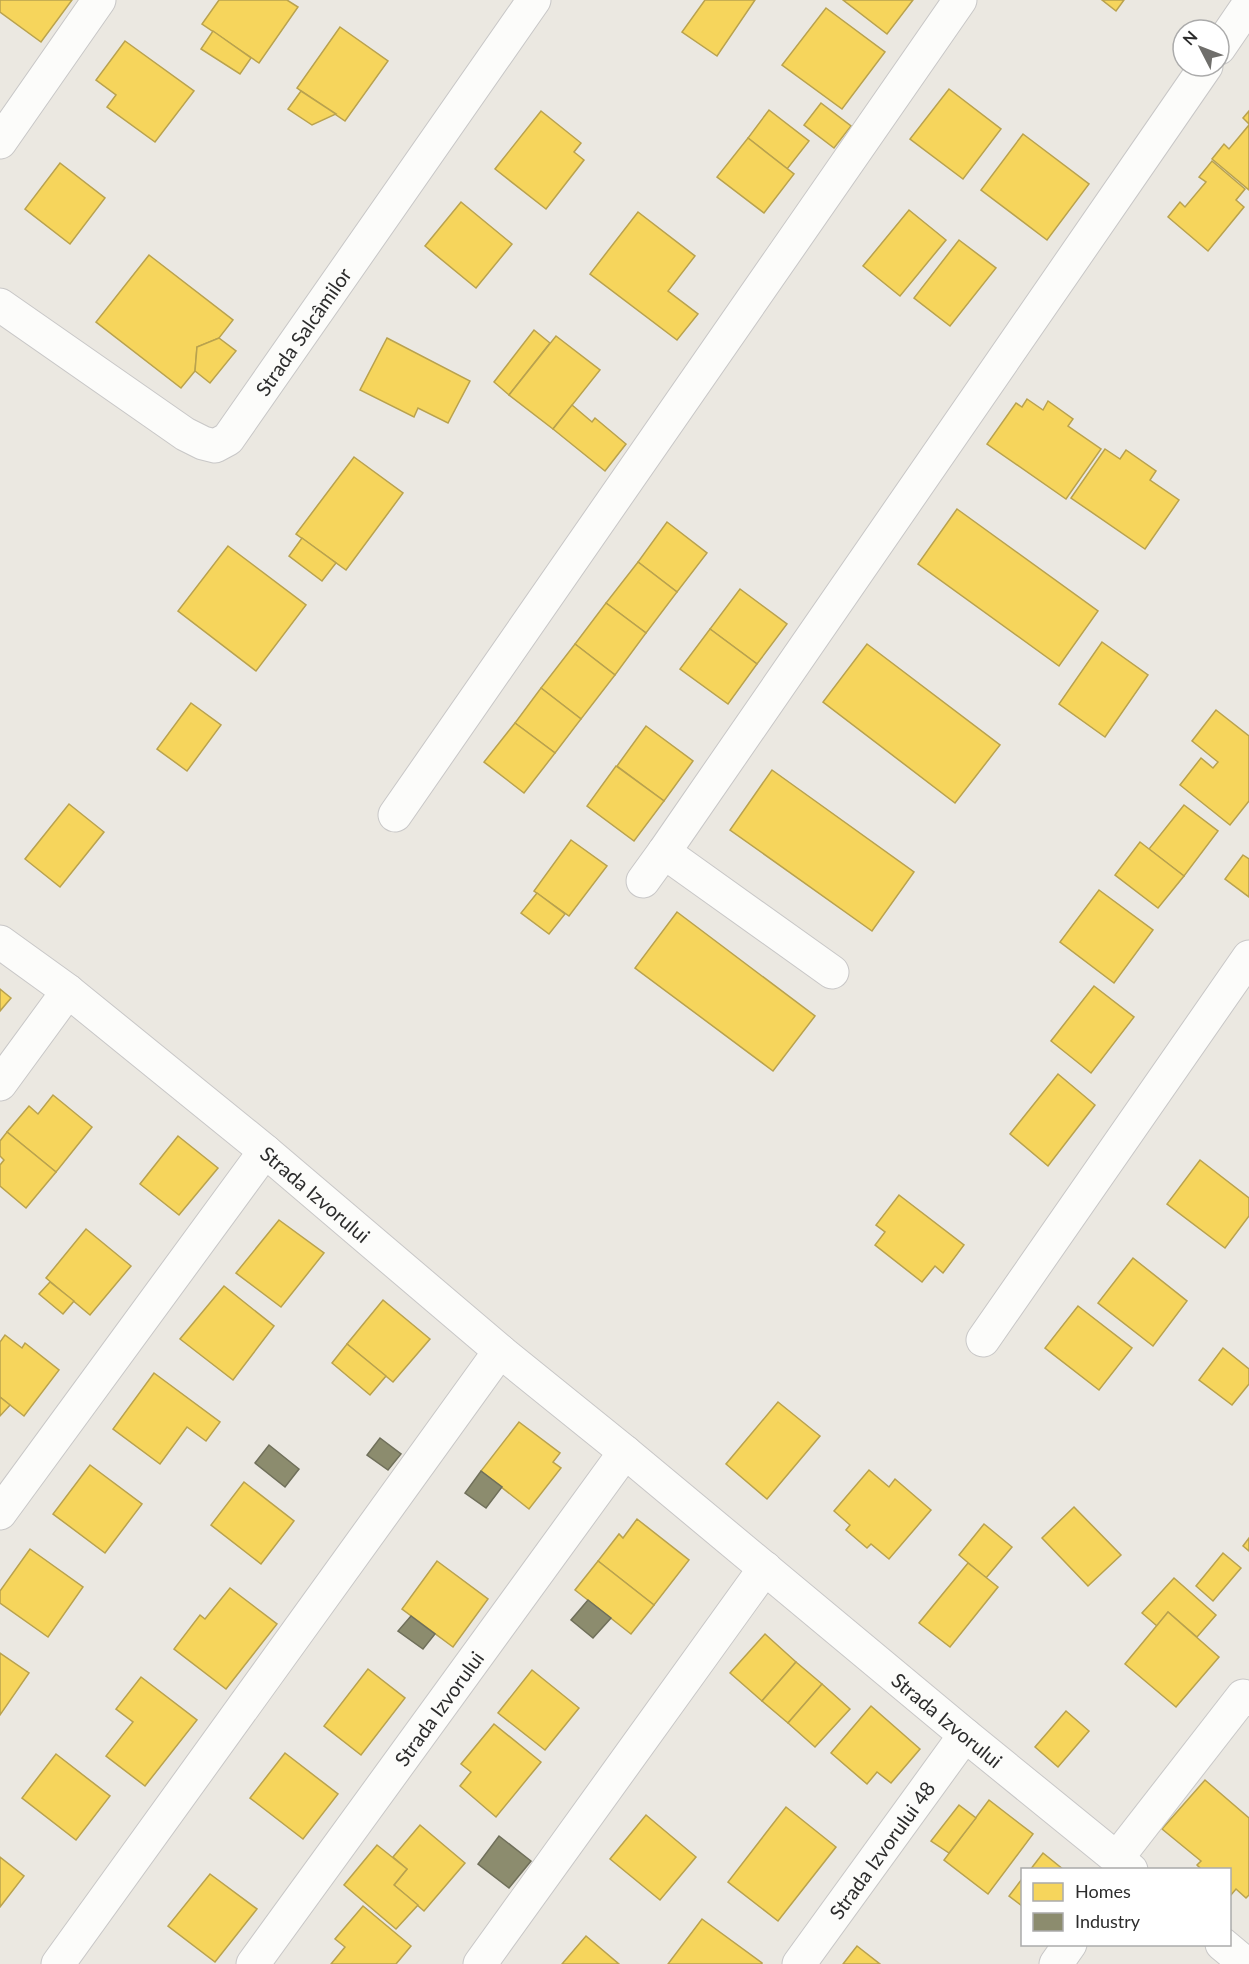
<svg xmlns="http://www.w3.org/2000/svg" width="1249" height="1964" viewBox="0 0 1249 1964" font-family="Lato,sans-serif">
<rect width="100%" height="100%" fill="#ebe8e1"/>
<g fill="#f6d55c" stroke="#b9a24e" stroke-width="1.5">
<polygon points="0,0 72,0 41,42 0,12"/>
<polygon points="219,0 287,0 298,7 259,63 202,24"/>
<polygon points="705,0 755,0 717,56 682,32"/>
<polygon points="843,0 913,0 887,34"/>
<polygon points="1102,0 1124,0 1116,11"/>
<polygon points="826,8 885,52 842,109 782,65"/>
<polygon points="340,27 388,61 345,121 297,88"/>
<polygon points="213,31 251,58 240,74 201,49"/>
<polygon points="125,41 194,91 155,142 107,107 116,95 96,80"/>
<polygon points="949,89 1001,129 963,179 910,139"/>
<polygon points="301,91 336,114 312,125 288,109"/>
<polygon points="821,103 851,126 834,148 804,125"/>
<polygon points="769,110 809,141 787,169 748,138"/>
<polygon points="541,111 581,143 574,152 584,160 546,209 495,169"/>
<polygon points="1249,111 1249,124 1243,118"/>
<polygon points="1249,125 1249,190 1212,159 1224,144 1229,149"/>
<polygon points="1023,134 1089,184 1047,240 981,190"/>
<polygon points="748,138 794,174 764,213 717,177"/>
<polygon points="1212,161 1245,189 1236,200 1244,207 1208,251 1168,217 1180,202 1185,207 1206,182 1199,177"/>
<polygon points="60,163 105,198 70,244 25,209"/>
<polygon points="461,202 512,244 476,288 425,246"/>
<polygon points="909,210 946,240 900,296 863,266"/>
<polygon points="638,212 695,256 668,291 698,314 677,340 590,274"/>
<polygon points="959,240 996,268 950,326 914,298"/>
<polygon points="149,255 233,320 219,338 197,347 195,371 181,388 96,322"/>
<polygon points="534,330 550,343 509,395 494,382"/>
<polygon points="556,336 600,370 553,429 509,395"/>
<polygon points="219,338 236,351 210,383 195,371 197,347"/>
<polygon points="387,338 470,381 448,423 418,408 414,417 360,390"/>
<polygon points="1027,399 1043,410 1048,401 1073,419 1068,426 1101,449 1066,499 987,444 1016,403 1022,407"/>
<polygon points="572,405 592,422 595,418 626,444 605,471 553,429"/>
<polygon points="1105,449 1120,459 1126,450 1156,471 1150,480 1179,500 1145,549 1071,498"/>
<polygon points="354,457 403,493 346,570 296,534"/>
<polygon points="957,509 1098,611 1059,666 918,564"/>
<polygon points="667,522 707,553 677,592 638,562"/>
<polygon points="302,538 336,563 322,581 289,556"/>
<polygon points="228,546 306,605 256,671 178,611"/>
<polygon points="638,562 677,592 646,633 606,603"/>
<polygon points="740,589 787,624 757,664 710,629"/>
<polygon points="606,603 646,633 615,675 575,644"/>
<polygon points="710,629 757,664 728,704 680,669"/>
<polygon points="1102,642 1148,675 1105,737 1059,704"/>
<polygon points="575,644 615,675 581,719 541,688"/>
<polygon points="867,644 1000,745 955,803 823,702"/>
<polygon points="541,688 581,719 555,753 515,723"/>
<polygon points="191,703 221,725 187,771 157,749"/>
<polygon points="1216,710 1249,736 1249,801 1230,825 1180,785 1201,758 1213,768 1218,762 1192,741"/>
<polygon points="515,723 555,753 524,793 484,762"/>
<polygon points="646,726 693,761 664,801 617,766"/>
<polygon points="616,766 664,801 634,841 587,806"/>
<polygon points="772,770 914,872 872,931 730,830"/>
<polygon points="69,804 104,832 60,887 25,859"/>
<polygon points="1184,805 1218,831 1184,876 1149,849"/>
<polygon points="571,840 607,866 569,916 534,891"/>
<polygon points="1140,842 1184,876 1158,908 1115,875"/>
<polygon points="1243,855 1249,859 1249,897 1225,879"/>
<polygon points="1099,890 1153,930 1114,983 1060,942"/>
<polygon points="537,893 565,914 549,934 521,913"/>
<polygon points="677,912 815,1016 773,1071 635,968"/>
<polygon points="1094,986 1134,1017 1091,1073 1051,1041"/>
<polygon points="0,989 11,998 0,1011"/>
<polygon points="1058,1074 1095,1105 1048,1166 1010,1134"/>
<polygon points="53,1095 92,1127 56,1172 7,1132 29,1106 38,1114"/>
<polygon points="7,1132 56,1172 26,1208 0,1186 0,1165 4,1160 0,1156 0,1141"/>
<polygon points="178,1136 218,1168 179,1215 140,1184"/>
<polygon points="1200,1160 1249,1198 1249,1216 1225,1248 1167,1204"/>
<polygon points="899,1195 964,1245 943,1273 935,1266 922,1282 875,1245 885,1232 876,1225"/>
<polygon points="279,1220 324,1253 281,1307 236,1273"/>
<polygon points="86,1229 131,1266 90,1315 46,1278"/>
<polygon points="1133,1258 1187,1301 1153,1346 1098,1303"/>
<polygon points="50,1282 74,1301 63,1314 39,1294"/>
<polygon points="224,1286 274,1326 233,1380 180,1339"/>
<polygon points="383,1300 430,1339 393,1382 347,1344"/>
<polygon points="1078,1306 1132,1348 1099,1390 1045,1348"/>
<polygon points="5,1335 22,1348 25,1343 59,1370 24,1416 0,1397 0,1342"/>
<polygon points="347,1344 386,1376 370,1395 332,1363"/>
<polygon points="1223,1348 1249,1369 1249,1384 1232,1405 1199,1380"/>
<polygon points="154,1373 220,1422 206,1441 187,1427 160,1464 113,1429"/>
<polygon points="0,1397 10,1405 0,1416"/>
<polygon points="778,1402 820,1436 767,1499 726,1464"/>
<polygon points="519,1422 560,1453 553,1462 561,1468 529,1509 481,1471"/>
<polygon points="90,1465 142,1504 105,1553 53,1514"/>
<polygon points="869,1470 889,1487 895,1479 931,1510 889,1559 871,1544 867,1548 846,1530 850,1525 834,1511"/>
<polygon points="244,1482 294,1521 261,1564 211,1525"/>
<polygon points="1074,1507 1121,1555 1088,1586 1042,1538"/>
<polygon points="637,1519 689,1560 654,1605 598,1561 619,1534 623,1538"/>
<polygon points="984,1524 1012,1547 986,1578 959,1555"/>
<polygon points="1249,1538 1249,1551 1243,1546"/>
<polygon points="30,1549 83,1587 48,1637 0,1603 0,1591"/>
<polygon points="1223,1553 1241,1568 1213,1601 1196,1586"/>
<polygon points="437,1561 488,1599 453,1647 402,1609"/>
<polygon points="598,1561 654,1605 631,1634 575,1590"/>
<polygon points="968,1563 998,1587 950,1647 919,1623"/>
<polygon points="1174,1578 1216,1615 1197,1637 1168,1612 1157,1626 1142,1613"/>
<polygon points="230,1588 277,1624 226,1689 174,1649 200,1615 205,1619"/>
<polygon points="1168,1612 1219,1657 1176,1707 1125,1664"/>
<polygon points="765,1634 796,1662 762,1701 730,1673"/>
<polygon points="0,1653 29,1673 0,1715"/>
<polygon points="796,1662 822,1684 788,1723 762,1701"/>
<polygon points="368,1669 405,1698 361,1755 324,1726"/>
<polygon points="532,1670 579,1708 545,1750 498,1713"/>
<polygon points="141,1677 197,1720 145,1786 106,1756 133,1722 116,1709"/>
<polygon points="822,1684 850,1709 815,1747 788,1723"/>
<polygon points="871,1706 920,1749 891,1783 877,1772 867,1784 831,1753"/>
<polygon points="1066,1711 1089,1731 1058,1767 1035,1747"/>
<polygon points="494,1724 541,1762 496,1817 460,1786 471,1772 461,1764"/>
<polygon points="285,1753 338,1794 303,1839 250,1798"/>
<polygon points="56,1754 110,1796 76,1840 22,1798"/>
<polygon points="1205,1780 1249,1818 1249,1895 1246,1898 1236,1889 1231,1895 1230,1893 1230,1870 1202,1870 1197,1865 1201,1861 1162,1829"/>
<polygon points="989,1800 1033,1834 988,1894 944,1860"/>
<polygon points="959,1805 976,1818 949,1853 931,1841"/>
<polygon points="786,1807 836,1847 778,1921 728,1882"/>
<polygon points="646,1815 696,1857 660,1900 610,1859"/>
<polygon points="420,1825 465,1863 424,1911 394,1885 407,1869 393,1857"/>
<polygon points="377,1845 407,1869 394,1885 418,1905 396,1929 344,1885"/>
<polygon points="1043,1853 1064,1870 1030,1870"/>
<polygon points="0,1857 24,1876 0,1907"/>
<polygon points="210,1874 257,1909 215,1962 168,1926"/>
<polygon points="1022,1879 1022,1906 1009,1896"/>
<polygon points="363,1906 411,1946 396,1964 331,1964 345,1947 335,1939"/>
<polygon points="702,1919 762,1963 762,1964 668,1964"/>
<polygon points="586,1936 619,1964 562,1964"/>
<polygon points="857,1946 880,1964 843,1964"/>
</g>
<g fill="#8c8c6e" stroke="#6f6f5a" stroke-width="1.5">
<polygon points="380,1438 401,1454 388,1470 367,1455"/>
<polygon points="269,1445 299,1469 285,1487 255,1463"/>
<polygon points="481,1471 502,1487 486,1508 465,1493"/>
<polygon points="588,1600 611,1618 593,1638 571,1620"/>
<polygon points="411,1616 435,1634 423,1649 398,1631"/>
<polygon points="499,1836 531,1861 509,1888 478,1864"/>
</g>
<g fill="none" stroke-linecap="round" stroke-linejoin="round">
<defs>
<g id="minor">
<polyline points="1219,48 1249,4"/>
<polyline points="0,142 99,0"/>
<path id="s1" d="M0 305 185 434 203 443 215 446 228 439 534 0"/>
<polyline points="395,815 960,0"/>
<polyline points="643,881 664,852"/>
<path id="s2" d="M0 942 68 991 265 1151 500 1351 625 1452 965 1735 1131 1870"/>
<polyline points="832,972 664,852 1206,66"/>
<polyline points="0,1084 68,991"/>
<polyline points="983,1340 1249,957"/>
<polyline points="0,1513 265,1151"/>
<polyline points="1117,1858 1243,1696"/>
<polyline points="1222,1944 1246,1964"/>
<polyline points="58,1964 500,1351"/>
<path id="s3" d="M253 1964 625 1452"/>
<polyline points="480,1964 765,1568"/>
<path id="s4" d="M799 1964 965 1735"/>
<polyline points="1056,1964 1070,1944"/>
</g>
</defs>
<use href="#minor" stroke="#c8c7c7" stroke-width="35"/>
<use href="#minor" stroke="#fcfcfa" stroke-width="33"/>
</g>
<g text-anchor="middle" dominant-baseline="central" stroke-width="6" stroke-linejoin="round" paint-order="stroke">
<g font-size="20" fill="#2c2c2c" stroke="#fff">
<text stroke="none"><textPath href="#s1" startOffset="404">Strada Salcâmilor</textPath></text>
<text stroke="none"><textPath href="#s2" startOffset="404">Strada Izvorului</textPath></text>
<text stroke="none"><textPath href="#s3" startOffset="316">Strada Izvorului</textPath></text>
<text stroke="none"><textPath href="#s2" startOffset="1226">Strada Izvorului</textPath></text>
<text stroke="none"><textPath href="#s4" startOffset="141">Strada Izvorului 48</textPath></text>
</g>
</g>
<rect x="1021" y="1868" width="210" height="78" fill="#ffffff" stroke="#ababab" stroke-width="1.5"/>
<rect x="1033" y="1883" width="30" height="18" fill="#f6d55c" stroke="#ababab" stroke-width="1.5"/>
<text x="1075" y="1898" font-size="18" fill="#2c2c2c">Homes</text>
<rect x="1033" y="1913" width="30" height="18" fill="#8c8c6e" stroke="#ababab" stroke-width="1.5"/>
<text x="1075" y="1928" font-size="18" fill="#2c2c2c">Industry</text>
<g transform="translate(1201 48) rotate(312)"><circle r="28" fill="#ffffff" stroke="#ababab" stroke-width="1.5"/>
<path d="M0-4.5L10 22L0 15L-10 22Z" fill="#6f6e6b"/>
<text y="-9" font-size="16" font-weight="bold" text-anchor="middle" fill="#2c2c2c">N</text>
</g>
</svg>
